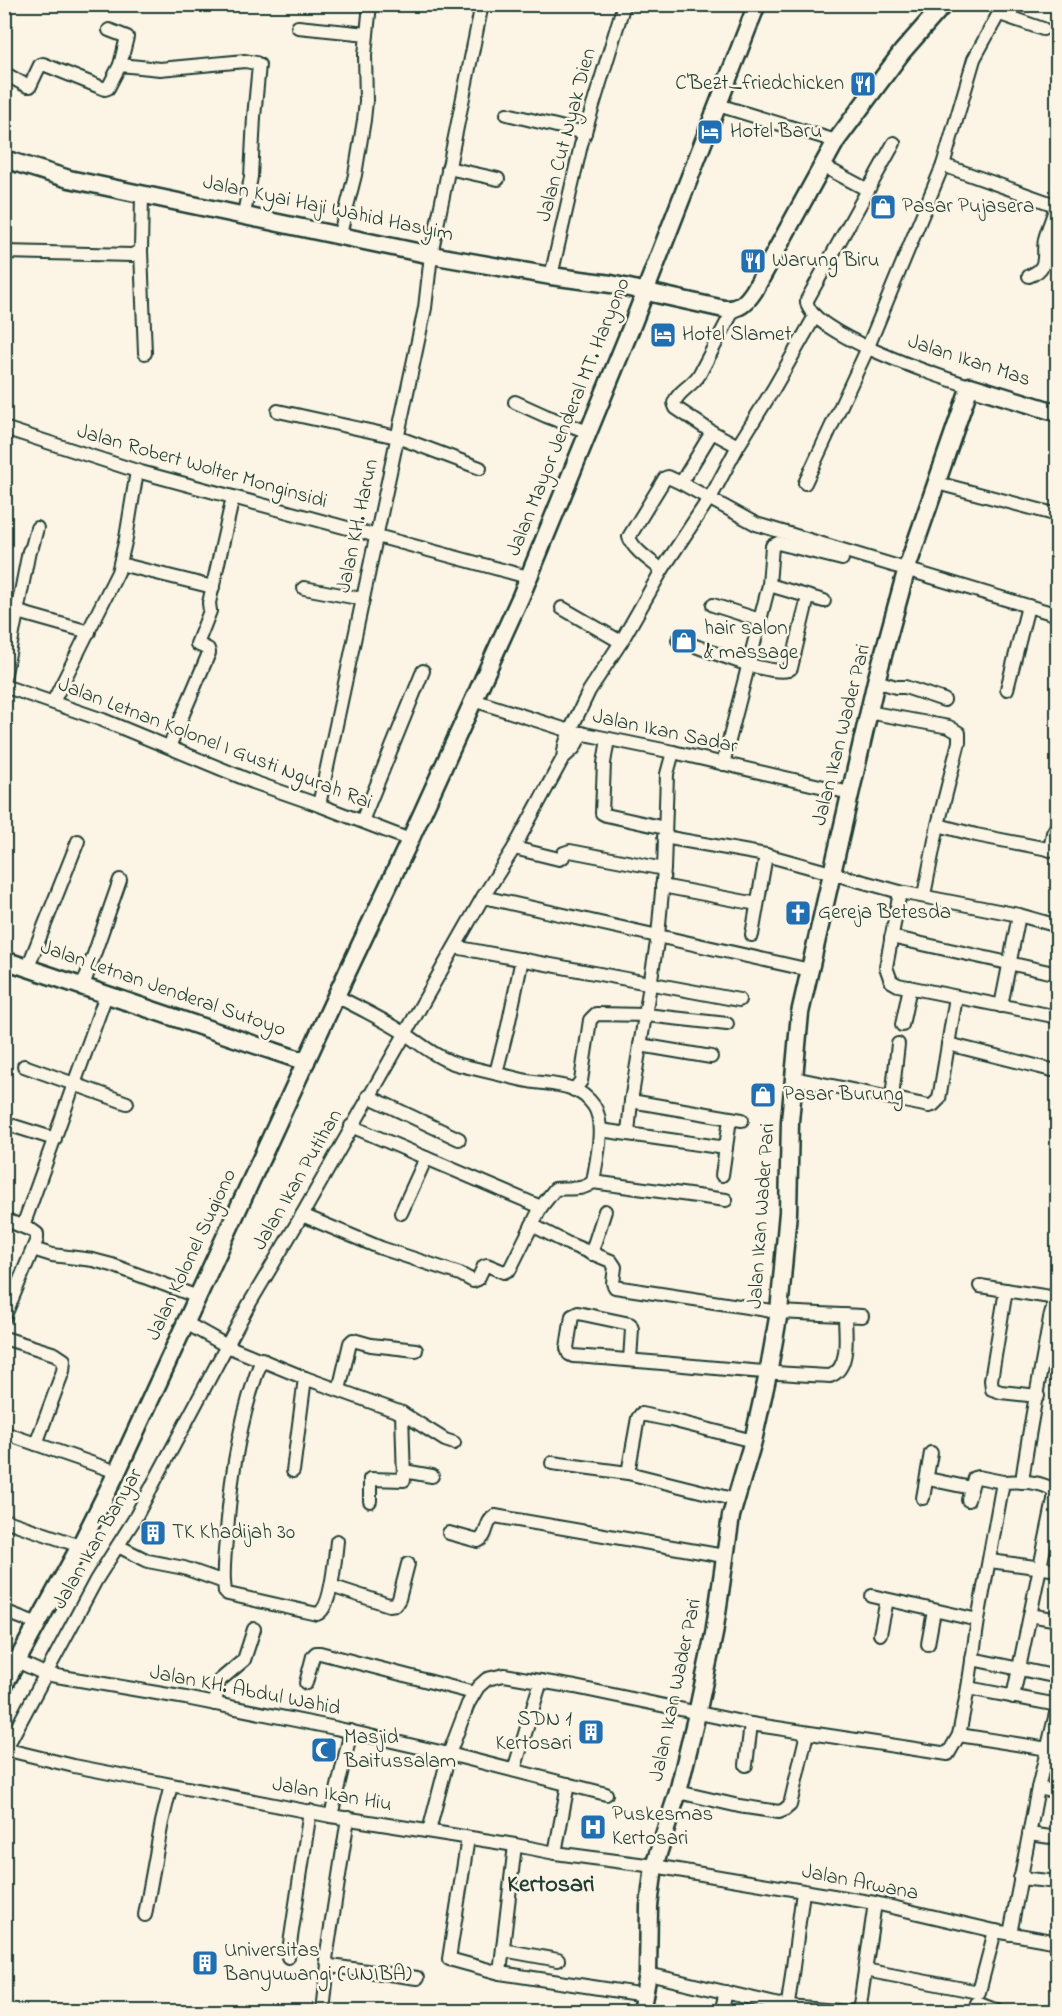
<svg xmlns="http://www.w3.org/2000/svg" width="1062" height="2016" viewBox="0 0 1062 2016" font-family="'Indie Flower',sans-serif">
<rect width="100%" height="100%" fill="#fcf5e5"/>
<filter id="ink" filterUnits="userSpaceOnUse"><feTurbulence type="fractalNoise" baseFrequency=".0167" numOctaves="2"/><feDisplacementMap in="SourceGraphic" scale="12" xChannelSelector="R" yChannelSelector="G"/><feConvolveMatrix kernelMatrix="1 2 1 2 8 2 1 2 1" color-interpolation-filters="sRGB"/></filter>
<g filter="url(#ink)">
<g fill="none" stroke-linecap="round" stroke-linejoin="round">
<defs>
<g id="street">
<polyline points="1000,14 1043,29"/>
<polyline points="298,27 367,34"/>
<polyline points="109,30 127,37 120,65 160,69 245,61 256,63 259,65 254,117 251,177 244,214"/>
<polyline points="4,73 27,86 30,86 40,65 43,64 105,89 108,88 120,65"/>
<polyline points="718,105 836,141"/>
<polyline points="507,114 585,133"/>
<path d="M894 143 807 300C803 331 942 378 970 386"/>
<polyline points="943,165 1058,206"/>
<polyline points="823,166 868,190"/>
<polyline points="448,168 498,179"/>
<polyline points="142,193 141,251 145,353"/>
<polyline points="340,234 355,175 364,120 366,101 365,55 370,4"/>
<polyline points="4,252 132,255 141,251"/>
<polyline points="551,276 581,145 624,4"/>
<path d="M1029 276C1050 268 1042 256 1045 239 1048 228 1053 217 1056 206"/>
<path d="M734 309 699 375C692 386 678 391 674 403L676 408 712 432 738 446"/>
<polyline points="515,402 546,416 588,432"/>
<polyline points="278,411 397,437 480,468"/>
<polyline points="4,428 137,471 528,577"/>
<polyline points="712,432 681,483 756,524 1058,615"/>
<polyline points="805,483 865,354 943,165 974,59 1004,4"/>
<polyline points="937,483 1058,515"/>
<polyline points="120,564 213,587"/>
<path d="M662 570C651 561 633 550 629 537L665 478 668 477 681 483"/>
<polyline points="769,585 824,601"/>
<polyline points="304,588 363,599"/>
<polyline points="713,605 760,620"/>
<polyline points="4,608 89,632"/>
<polyline points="562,608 621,642"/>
<path d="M678 640C701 647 768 676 788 670L791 668 808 597"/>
<polyline points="4,679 29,551 32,547 37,528"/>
<polyline points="876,681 896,687 905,687 944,700"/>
<polyline points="4,686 103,720 253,782 319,805 410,840"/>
<polyline points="1007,689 1028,606"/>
<polyline points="473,700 570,731 673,752 850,793"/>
<polyline points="53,702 118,572 126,538 137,471"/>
<polyline points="868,712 949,727 959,733 959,742 938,825 924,895"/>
<polyline points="608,739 604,763 602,813 606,815 665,828"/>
<polyline points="169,747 209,653 208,649 197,644 210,611 209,603 233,497"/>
<polyline points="563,758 565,745 570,731 589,691 621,642 662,570 714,491 738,446 774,388 815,316"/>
<polyline points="723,764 769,585 772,546 778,543 842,559"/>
<polyline points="319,805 425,308 431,255 482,4"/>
<polyline points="362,821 423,671"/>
<polyline points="938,825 976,835 1058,851"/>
<polyline points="664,837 766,855 900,892 1019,915 1058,926"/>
<polyline points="514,848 559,859 563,857 564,853 570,851 664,869"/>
<polyline points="1050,850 1053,833 1058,824"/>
<polyline points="662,886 757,904"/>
<polyline points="900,892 886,967 891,981 898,985 1058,1017"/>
<polyline points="483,897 810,970"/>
<polyline points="752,935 766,855"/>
<polyline points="891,937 1058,974"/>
<polyline points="455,947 739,1000"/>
<polyline points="28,967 78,841"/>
<polyline points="83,986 120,880"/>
<path d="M336 996C358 1007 380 1018 401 1031 420 1043 437 1059 460 1065 481 1070 502 1075 523 1080 548 1086 576 1080 594 1106 606 1124 596 1162 593 1182"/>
<polyline points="1001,1006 1019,915"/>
<polyline points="902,1025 910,987"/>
<polyline points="948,1044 1052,1070 1058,1070"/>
<polyline points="640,1045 711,1057"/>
<polyline points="24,1066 127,1103"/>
<polyline points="496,1073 508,1026 522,959"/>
<polyline points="794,1078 929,1106 933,1105 939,1099 956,997"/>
<polyline points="574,1090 581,1081 590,1020 596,1014 646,1015 727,1024"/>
<polyline points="368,1096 459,1139"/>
<polyline points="892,1098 898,1044"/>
<polyline points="631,1101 742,1120"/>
<polyline points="4,1123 55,1139"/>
<polyline points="351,1126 541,1207"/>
<polyline points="600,1130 726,1148"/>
<polyline points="628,1133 631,1101 658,936 664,869 667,774 673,752"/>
<polyline points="722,1175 730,1119"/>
<polyline points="401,1213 426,1158"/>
<path d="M302 1215 381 1248 460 1274 473 1281 478 1279 484 1266 487 1265 504 1272 510 1269 541 1207 555 1189C569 1187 580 1192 593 1182L726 1200"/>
<polyline points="4,1219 33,1231 37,1234 37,1239 4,1318"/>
<polyline points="532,1225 569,1244 611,1261 615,1267 613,1283 615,1287 779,1312 862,1316"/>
<polyline points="23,1226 106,995"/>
<polyline points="33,1249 52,1255 93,1260 112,1265 198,1297"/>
<polyline points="591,1254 605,1211"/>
<polyline points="980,1286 1050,1297 1053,1301 1053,1308"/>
<polyline points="1006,1290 991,1380 992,1389 1001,1392 1038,1396"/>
<polyline points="186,1323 227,1346 305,1378 402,1413 404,1480 370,1479 370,1501"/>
<polyline points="4,1338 55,1354 64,1360 63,1371 36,1444"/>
<path d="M630 1360 632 1329 630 1324 578 1313 572 1316 567 1348 569 1354 573 1356C659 1361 744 1373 830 1376 851 1368 845 1334 845 1315"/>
<polyline points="339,1390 350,1343 353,1340 371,1345 416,1350"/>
<polyline points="402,1413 445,1440 454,1443"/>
<polyline points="4,1433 117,1472"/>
<polyline points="552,1463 628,1473 736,1500"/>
<polyline points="293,1471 305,1378"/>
<polyline points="404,1471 432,1476"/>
<polyline points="628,1473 638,1418 641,1414 671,1420 753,1441"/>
<polyline points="928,1479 971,1488"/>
<path d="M1022 1482C1029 1427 1041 1373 1050 1318L1053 1308H1058"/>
<polyline points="923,1498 931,1453"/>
<polyline points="968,1500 974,1478 978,1477 1003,1482"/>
<polyline points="4,1520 80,1546"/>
<path d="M449 1533 478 1541C489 1536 484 1522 495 1516L724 1556"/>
<path d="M118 1546 148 1561 184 1568 224 1582 225 1592 228 1594 317 1614C332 1609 335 1557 337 1541"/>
<polyline points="990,1561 1058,1570"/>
<path d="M224 1582C223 1565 225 1548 227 1531 231 1473 241 1413 262 1359"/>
<polyline points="331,1586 389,1605 396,1604 399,1599 408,1564"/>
<polyline points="872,1596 978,1620"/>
<polyline points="4,1611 38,1624"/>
<polyline points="1030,1615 1058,1620"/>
<polyline points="880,1634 887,1600"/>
<polyline points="928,1644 934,1611"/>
<polyline points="972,1659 1058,1677"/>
<polyline points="17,1661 45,1674 186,1698 335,1728 449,1754 606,1794"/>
<polyline points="306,1683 313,1656 316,1653 320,1653 474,1693"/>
<polyline points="968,1688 1058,1705"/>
<polyline points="215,1704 219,1681 244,1660 254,1629"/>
<polyline points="959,1735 1048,1749"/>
<polyline points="4,1749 74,1766 331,1816 515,1845 555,1853 654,1866 875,1903 995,1931 1058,1942"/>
<polyline points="4,1752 96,1580 134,1520 248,1306 302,1215 483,897 514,848 563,758 574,748 582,733"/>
<polyline points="746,1765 751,1724"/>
<polyline points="514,1770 541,1681"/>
<polyline points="1038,1788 1058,1792"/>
<polyline points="678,1792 739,1806 779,1812 784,1810 790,1805 807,1733"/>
<polyline points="331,1816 351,1731"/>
<polyline points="348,1818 326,1959 328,1964 331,1966 417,1978"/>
<path d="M429 1831 449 1754 468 1704 478 1687 487 1679 504 1675 575 1687 751 1724 948 1754 959 1735 968 1688 978 1620 1003 1482C1018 1481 1042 1481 1054 1491V1500L1013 1697"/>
<polyline points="1029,1834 1058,1838"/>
<polyline points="468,1838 449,1959 500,1973 645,1995"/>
<polyline points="555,1853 568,1784"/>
<polyline points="1020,1878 1058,1882"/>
<polyline points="145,1915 162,1822 171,1785"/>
<polyline points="1010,1934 1038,1788 1058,1705"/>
<polyline points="503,1950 558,1960"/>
<polyline points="288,1957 310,1811"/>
<polyline points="865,1970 979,1992 995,1931"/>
<polyline points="500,1973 515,1845"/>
<polyline points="648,1974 788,2007 851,2012"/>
<polyline points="323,2012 328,1964"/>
<polyline points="721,2012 726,1992"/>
<polyline points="787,2012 803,1892"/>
<polyline points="859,2012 875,1903"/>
<polyline points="975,2012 977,2003 1000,2012"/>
</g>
<g id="secondary">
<path d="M4 159 69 179 431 255 551 276 611 284 724 309C739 310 746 303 754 291L836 141 902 52 944 4"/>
<polyline points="4,960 306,1062"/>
<polyline points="4,1685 80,1546 117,1472 336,996 410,840 521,596 633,323 757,4"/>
<polyline points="641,2012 648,1974 649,1906 654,1866 678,1792 697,1714 714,1634 731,1516 753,1441 768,1374 779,1312 788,1212 790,1121 800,1013 876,681 907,568 970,386 1058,413"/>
</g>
</defs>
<use href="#street" stroke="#1f3d34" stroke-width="16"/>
<use href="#secondary" stroke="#1f3d34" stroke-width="21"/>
<use href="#street" stroke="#fcf5e5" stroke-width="12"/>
<use href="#secondary" stroke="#fcf5e5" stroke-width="16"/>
</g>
</g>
<defs>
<symbol id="restaurant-square" viewBox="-11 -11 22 22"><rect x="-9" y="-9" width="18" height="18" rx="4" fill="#1f6fb2" stroke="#fcf5e5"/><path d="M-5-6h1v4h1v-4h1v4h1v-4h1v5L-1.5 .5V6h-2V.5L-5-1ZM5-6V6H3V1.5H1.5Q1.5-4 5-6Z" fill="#fff"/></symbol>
<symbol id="hotel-square" viewBox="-11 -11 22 22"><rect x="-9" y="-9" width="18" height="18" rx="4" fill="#1f6fb2" stroke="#fcf5e5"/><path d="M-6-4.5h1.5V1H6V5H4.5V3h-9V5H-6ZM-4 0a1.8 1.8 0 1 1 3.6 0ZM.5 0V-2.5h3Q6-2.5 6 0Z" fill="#fff"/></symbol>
<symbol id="shop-square" viewBox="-11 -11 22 22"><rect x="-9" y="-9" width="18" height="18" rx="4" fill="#1f6fb2" stroke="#fcf5e5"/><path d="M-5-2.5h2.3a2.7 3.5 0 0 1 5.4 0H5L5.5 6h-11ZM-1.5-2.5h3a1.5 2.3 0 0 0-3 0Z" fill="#fff"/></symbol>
<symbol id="church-square" viewBox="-11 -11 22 22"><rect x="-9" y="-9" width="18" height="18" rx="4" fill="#1f6fb2" stroke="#fcf5e5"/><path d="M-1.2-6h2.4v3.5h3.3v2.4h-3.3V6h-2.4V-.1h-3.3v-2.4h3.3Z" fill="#fff"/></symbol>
<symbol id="building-square" viewBox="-11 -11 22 22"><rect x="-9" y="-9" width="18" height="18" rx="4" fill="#1f6fb2" stroke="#fcf5e5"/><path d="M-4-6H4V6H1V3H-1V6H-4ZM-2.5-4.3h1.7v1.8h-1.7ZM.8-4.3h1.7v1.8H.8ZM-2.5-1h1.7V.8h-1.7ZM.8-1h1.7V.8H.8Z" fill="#fff"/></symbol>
<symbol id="mosque-square" viewBox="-11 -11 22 22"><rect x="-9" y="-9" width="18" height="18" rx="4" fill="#1f6fb2" stroke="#fcf5e5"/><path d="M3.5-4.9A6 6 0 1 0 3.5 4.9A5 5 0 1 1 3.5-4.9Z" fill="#fff"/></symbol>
<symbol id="hospital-square" viewBox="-11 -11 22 22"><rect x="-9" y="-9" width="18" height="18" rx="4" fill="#1f6fb2" stroke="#fcf5e5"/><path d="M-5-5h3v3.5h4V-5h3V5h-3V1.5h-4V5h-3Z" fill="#fff"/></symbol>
</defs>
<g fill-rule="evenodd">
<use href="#restaurant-square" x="848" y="69" width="30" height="30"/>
<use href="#hotel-square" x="695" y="117" width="30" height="30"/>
<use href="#shop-square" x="868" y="192" width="30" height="30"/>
<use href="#restaurant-square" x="738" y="246" width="30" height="30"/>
<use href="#hotel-square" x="648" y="320" width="30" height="30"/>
<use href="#shop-square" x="669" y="626" width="30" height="30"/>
<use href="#church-square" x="783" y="898" width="30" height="30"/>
<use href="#shop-square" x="748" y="1080" width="30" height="30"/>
<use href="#building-square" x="138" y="1518" width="30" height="30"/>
<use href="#building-square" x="576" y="1717" width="30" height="30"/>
<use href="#mosque-square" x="309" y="1735" width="30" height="30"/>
<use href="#hospital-square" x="578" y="1812" width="30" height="30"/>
<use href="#building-square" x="190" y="1948" width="30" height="30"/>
</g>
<g text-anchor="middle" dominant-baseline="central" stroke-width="5" stroke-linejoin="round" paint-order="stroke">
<g font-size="21" fill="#1f3d34" stroke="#fcf5e5" text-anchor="start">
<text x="844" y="84" text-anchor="end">C'Bezt_friedchicken</text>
<text x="730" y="132">Hotel Baru</text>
<text x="902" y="207">Pasar Pujasera</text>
<text x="772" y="261">Warung Biru</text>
<text x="682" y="335">Hotel Slamet</text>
<text x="704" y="629">hair salon<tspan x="704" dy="24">&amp; massage</tspan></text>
<text x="818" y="913">Gereja Betesda</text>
<text x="783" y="1095">Pasar Burung</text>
<text x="172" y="1533">TK Khadijah 30</text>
<text x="572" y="1720" text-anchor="end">SDN 1<tspan x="572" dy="24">Kertosari</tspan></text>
<text x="344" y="1738">Masjid<tspan x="344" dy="24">Baitussalam</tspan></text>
<text x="612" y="1815">Puskesmas<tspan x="612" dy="24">Kertosari</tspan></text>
<text x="224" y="1951">Universitas<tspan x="224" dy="24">Banyuwangi (UNIBA)</tspan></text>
</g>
<g font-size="21" fill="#1f3d34" stroke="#fcf5e5">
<text transform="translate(567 135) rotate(-75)">Jalan Cut Nyak Dien</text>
<text transform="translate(328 209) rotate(12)">Jalan Kyai Haji Wahid Hasyim</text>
<text transform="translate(969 361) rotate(18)">Jalan Ikan Mas</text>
<text transform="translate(569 417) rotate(-68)">Jalan Mayor Jenderal MT. Haryono</text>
<text transform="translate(202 467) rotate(16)">Jalan Robert Wolter Monginsidi</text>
<text transform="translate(358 526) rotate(-78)">Jalan KH. Harun</text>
<text transform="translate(665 732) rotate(12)">Jalan Ikan Sadar</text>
<text transform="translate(842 735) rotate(-76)">Jalan Ikan Wader Pari</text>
<text transform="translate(215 744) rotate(21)">Jalan Letnan Kolonel I Gusti Ngurah Rai</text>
<text transform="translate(163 989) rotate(19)">Jalan Letnan Jenderal Sutoyo</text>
<text transform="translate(298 1180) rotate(-60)">Jalan Ikan Putihan</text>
<text transform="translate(762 1216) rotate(-86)">Jalan Ikan Wader Pari</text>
<text transform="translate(192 1255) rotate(-65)">Jalan Kolonel Sugiono</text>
<text transform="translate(98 1539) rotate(-60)">Jalan Ikan Banyar</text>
<text transform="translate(676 1690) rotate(-78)">Jalan Ikan Wader Pari</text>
<text transform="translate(245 1691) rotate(11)">Jalan KH. Abdul Wahid</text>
<text transform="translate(332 1795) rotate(10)">Jalan Ikan Hiu</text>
<text transform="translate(860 1883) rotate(11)">Jalan Arwana</text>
</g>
<g font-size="24" font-weight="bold" fill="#1f3d34" stroke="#fcf5e5">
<text x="551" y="1885">Kertosari</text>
</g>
</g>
<rect width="1062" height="2016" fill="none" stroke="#fcf5e5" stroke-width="24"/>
<rect x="12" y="12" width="1038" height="1992" fill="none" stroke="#1f3d34" stroke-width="2" filter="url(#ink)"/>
</svg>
